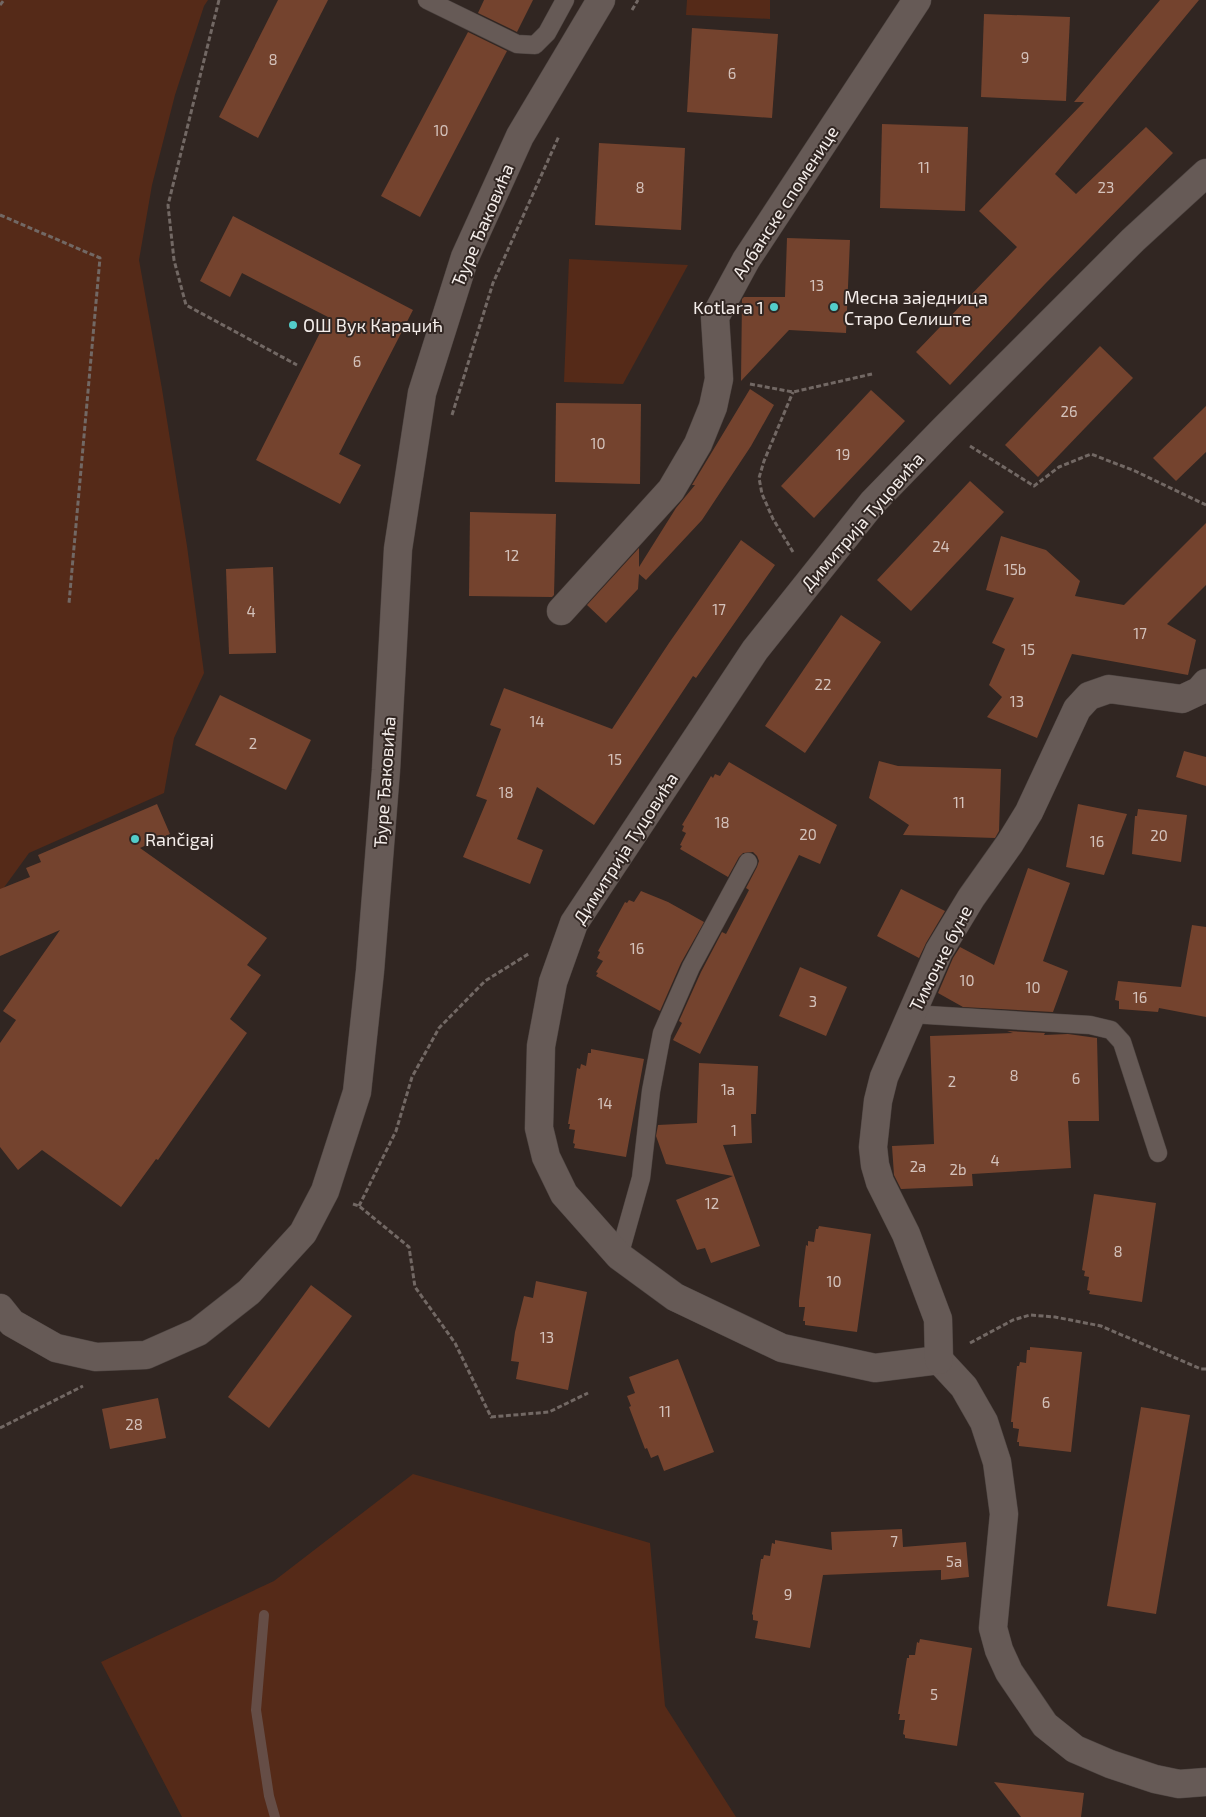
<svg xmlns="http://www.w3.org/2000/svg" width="1206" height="1817" viewBox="0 0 1206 1817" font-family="'Exo 2',sans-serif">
<rect width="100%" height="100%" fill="#312622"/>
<g fill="#552a18">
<polygon points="0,0 208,0 204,6 175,95 152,185 139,260 162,389 187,546 204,673 174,738 164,793 29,853 0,893"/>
<polygon points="687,0 770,0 770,19 686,15"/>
<polygon points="569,259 688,265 623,384 564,382"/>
<polygon points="413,1474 650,1543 665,1706 736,1817 182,1817 101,1662 274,1581"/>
</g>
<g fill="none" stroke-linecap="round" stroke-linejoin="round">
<polyline stroke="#654d46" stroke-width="10" points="264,1615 256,1710 269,1796 275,1817"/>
</g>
<g fill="#74432e">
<polygon points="278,0 328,0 258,138 219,117"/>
<polygon points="484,0 533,0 517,32 478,13"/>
<polygon points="1160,0 1199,0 1055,174 1076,194 1146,127 1173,153 1045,284 950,385 916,352 1017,247 979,211 1084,102 1074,102"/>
<polygon points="984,14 1070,17 1066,101 981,97"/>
<polygon points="692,28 778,34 772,118 687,112"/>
<polygon points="468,32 507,51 420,217 381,196"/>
<polygon points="882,124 968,127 965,211 880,208"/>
<polygon points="599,143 685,148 681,230 595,225"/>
<polygon points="233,216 413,310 339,454 361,465 340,504 256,460 328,317 242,273 230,297 200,281"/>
<polygon points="787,238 850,240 846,333 789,330 741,381 742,299 744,297 785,297"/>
<polygon points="1100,346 1133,378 1038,477 1005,445"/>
<polygon points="750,389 774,405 751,446 702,520 646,580 639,574 638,589 606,623 587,605 639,548 639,567 676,508 695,485 692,485"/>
<polygon points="871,390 905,421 814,518 781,486"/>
<polygon points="556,403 641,404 640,484 555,482"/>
<polygon points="1206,406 1206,452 1176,481 1153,458"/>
<polygon points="970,481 1004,512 911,611 877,580"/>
<polygon points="470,512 556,514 554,595 552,597 469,596"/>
<polygon points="1206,523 1206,585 1167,624 1196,640 1188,675 1072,654 1037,738 987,717 1002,697 989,685 1005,649 992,643 1014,598 986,590 1001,536 1046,550 1080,581 1075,596 1124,605"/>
<polygon points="741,540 775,565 696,678 693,676 594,825 537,787 517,839 543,850 530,884 463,857 487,800 476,796 501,729 490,725 504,688 612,729 669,643"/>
<polygon points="273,567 276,653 229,654 226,569"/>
<polygon points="841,615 881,642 805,753 765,726"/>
<polygon points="220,695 311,740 286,790 195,745"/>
<polygon points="1184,751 1206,757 1206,786 1176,777"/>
<polygon points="879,761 898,766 1001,769 999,831 995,838 903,835 909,825 869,798"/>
<polygon points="729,762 837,825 820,864 799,855 700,1054 673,1040 682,1023 679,1021 701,972 722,932 726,934 749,890 746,888 757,867 759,861 757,856 753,852 743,853 739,857 728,877 680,849 682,846 680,845 686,833 682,831 684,826 682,825 711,776 713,778 715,774 720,776"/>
<polygon points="157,804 170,834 140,848 267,938 247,965 261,975 230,1019 247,1033 158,1160 156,1159 121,1207 42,1150 18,1170 0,1147 0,1043 16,1020 3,1011 60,930 0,956 0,889 30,877 26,868 41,862 38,855"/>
<polygon points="1078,804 1127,814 1104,875 1066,867"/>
<polygon points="1138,809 1187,815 1181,862 1132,854 1135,816 1137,816"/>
<polygon points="1028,868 1070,883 1043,961 1068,971 1053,1012 963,1007 938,993 953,958 960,947 994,965"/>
<polygon points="901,889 945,911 926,943 919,958 877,936"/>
<polygon points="641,891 668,902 704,922 681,963 660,1011 596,976 598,973 596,972 603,961 597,958 600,952 598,951 625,902 627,903 629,900 634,902"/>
<polygon points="1192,925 1206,927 1206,1017 1159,1008 1158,1012 1119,1009 1119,1001 1115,1000 1118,981 1181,987"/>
<polygon points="800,967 847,987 826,1036 779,1016"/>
<polygon points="1007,1031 1045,1033 1044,1035 1068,1034 1097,1038 1099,1121 1068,1121 1071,1168 972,1174 973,1186 901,1189 894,1175 892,1146 934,1144 930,1036 1013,1033"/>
<polygon points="591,1049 644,1059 626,1157 574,1148 575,1144 573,1143 575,1130 569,1129 570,1124 568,1124 577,1068 580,1069 581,1064 586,1066 588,1053 591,1053"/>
<polygon points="699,1063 758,1066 756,1114 751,1114 752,1143 723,1145 760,1246 711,1263 705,1248 697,1250 676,1200 733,1176 666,1164 656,1136 658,1125 697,1123"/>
<polygon points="1094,1194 1156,1203 1142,1302 1089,1294 1090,1291 1087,1290 1089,1277 1084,1276 1085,1271 1082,1270"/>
<polygon points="819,1226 871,1234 857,1332 805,1325 805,1321 803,1321 805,1307 799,1307 799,1301 806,1245 808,1246 808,1241 814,1242 816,1229 818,1229"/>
<polygon points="536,1281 587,1292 568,1390 516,1379 519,1362 511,1361 515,1332 524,1296 533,1298"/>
<polygon points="311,1285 352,1316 269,1428 228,1397"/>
<polygon points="1030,1347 1082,1352 1071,1452 1019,1446 1019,1442 1017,1442 1019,1429 1013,1428 1013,1422 1011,1422 1017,1366 1019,1366 1020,1362 1026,1363 1027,1350 1030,1350"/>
<polygon points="678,1359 714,1452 664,1471 658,1455 651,1458 647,1448 645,1449 629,1407 631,1406 627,1396 635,1393 629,1377"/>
<polygon points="158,1398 166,1438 110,1449 102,1409"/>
<polygon points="1141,1407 1190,1415 1156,1614 1107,1606"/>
<polygon points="902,1529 903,1547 966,1542 969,1577 941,1580 941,1570 823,1575 810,1648 755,1638 758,1621 753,1620 753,1615 752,1614 761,1559 763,1559 764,1555 770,1556 772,1543 775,1544 775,1540 832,1550 831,1532"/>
<polygon points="920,1639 972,1648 957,1746 905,1738 905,1735 903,1734 905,1720 899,1720 900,1714 898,1714 907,1658 909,1658 909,1655 915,1655 917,1642 919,1643"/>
<polygon points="994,1782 1084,1793 1081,1817 1021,1817"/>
</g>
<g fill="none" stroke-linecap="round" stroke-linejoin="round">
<defs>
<g id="lane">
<polyline points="427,0 517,44 535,45 547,33 565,0"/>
<polyline points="911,1014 1090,1025 1111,1030 1122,1042 1158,1153"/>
<polyline points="619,1256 641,1178 651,1091 662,1033 691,967 748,862"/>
</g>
<g id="street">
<polyline points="1206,173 1133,240 944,429 873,502 810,581 755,650 574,923 553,982 541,1046 539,1128 546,1157 564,1194 619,1256 675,1297 782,1348 875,1368 939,1360 964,1387 984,1422 997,1462 1004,1514 993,1628 999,1650 1009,1672 1045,1725 1075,1749 1110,1764 1155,1779 1179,1784 1206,1782"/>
<polyline points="561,611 671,490 698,444 713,407 719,379 715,317 746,260 917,0"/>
<polyline points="0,1308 12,1323 56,1348 96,1357 146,1355 198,1332 249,1292 303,1233 325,1191 357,1092 370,971 386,770 398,549 422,393 465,257 520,136 601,0"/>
<polyline points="939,1360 938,1319 906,1234 880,1182 875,1165 873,1147 878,1101 884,1077 939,951 971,898 1010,843 1029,812 1077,709 1089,696 1109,689 1182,699 1199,691 1206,683"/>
</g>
</defs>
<use href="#lane" stroke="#4d4441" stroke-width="19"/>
<use href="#street" stroke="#4d4441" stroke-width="29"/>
<g stroke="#726864" stroke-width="3" stroke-dasharray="5 2.5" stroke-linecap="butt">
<polyline points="219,0 168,205 174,260 186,305 297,365"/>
<polyline points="0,5 4,0"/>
<polyline points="632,10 638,0"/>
<polyline points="0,215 100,258 69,603"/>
<polyline points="750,384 793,392 872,374"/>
<polyline points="452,415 493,283 559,136"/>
<polyline points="970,446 1034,486 1059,467 1091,454 1135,471 1206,505"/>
<polyline points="793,552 773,519 762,494 759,478 764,461 793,392"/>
<polyline points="353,1204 359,1206 409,1247 415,1287 455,1343 491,1417 549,1412 588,1393"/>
<polyline points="359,1206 396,1131 412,1077 439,1028 485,981 530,953"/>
<polyline points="970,1343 1013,1320 1030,1315 1055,1317 1101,1326 1201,1369 1206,1369"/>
<polyline points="0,1428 83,1386"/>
</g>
<use href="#lane" stroke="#665a56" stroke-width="18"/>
<use href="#street" stroke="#665a56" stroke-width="28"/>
</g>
<g fill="#53cdca" stroke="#312622" stroke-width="2">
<circle cx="774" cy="307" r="5"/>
<circle cx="834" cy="307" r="5"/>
<circle cx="293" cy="325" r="5"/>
<circle cx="135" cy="839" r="5"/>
</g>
<g text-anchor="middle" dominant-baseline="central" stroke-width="4" stroke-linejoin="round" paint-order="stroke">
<g font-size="15" fill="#d4c2bb">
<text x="1025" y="57">9</text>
<text x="273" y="59">8</text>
<text x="732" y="73">6</text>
<text x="441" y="130">10</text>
<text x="924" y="167">11</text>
<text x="640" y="187">8</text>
<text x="1106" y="187">23</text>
<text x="817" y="285">13</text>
<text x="357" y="361">6</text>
<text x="1069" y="411">26</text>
<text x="598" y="443">10</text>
<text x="843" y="454">19</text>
<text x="941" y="546">24</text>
<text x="512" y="555">12</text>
<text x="1015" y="569">15b</text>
<text x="719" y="609">17</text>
<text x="251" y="611">4</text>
<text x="1140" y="633">17</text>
<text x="1028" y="649">15</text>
<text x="823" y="684">22</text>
<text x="1017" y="701">13</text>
<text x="537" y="721">14</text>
<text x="253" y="743">2</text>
<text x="615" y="759">15</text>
<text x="506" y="792">18</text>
<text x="959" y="802">11</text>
<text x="722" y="822">18</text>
<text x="808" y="834">20</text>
<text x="1159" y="835">20</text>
<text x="1097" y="841">16</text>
<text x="637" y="948">16</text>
<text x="967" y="980">10</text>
<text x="1033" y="987">10</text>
<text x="1140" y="997">16</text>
<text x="813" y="1001">3</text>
<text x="1014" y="1075">8</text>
<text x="1076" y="1078">6</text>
<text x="952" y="1081">2</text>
<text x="728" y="1089">1a</text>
<text x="605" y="1103">14</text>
<text x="734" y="1130">1</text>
<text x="995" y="1160">4</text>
<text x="918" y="1166">2a</text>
<text x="958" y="1169">2b</text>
<text x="712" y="1203">12</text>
<text x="1118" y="1251">8</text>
<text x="834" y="1281">10</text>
<text x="547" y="1337">13</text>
<text x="1046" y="1402">6</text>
<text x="665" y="1411">11</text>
<text x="134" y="1424">28</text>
<text x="894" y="1541">7</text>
<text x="954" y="1561">5a</text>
<text x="788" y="1594">9</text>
<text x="934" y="1694">5</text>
</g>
<g font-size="18" fill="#f4edea" stroke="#312622">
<text transform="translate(785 202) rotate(-57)">Албанске споменице</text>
<text transform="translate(482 225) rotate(-67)">Ђуре Ђаковића</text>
<text transform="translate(862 521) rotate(-49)">Димитрија Туцовића</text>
<text transform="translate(384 782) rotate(-86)">Ђуре Ђаковића</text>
<text transform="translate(625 848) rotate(-57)">Димитрија Туцовића</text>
<text transform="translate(940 958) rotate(-63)">Тимочке буне</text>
</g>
<g font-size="18" fill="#f4edea" stroke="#312622" text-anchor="start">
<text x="844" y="297">Месна заједница<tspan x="844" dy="21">Старо Селиште</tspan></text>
<text x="764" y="307" text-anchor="end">Kotlara 1</text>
<text x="303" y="325">ОШ Вук Караџић</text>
<text x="145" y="839">Rančigaj</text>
</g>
</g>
</svg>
